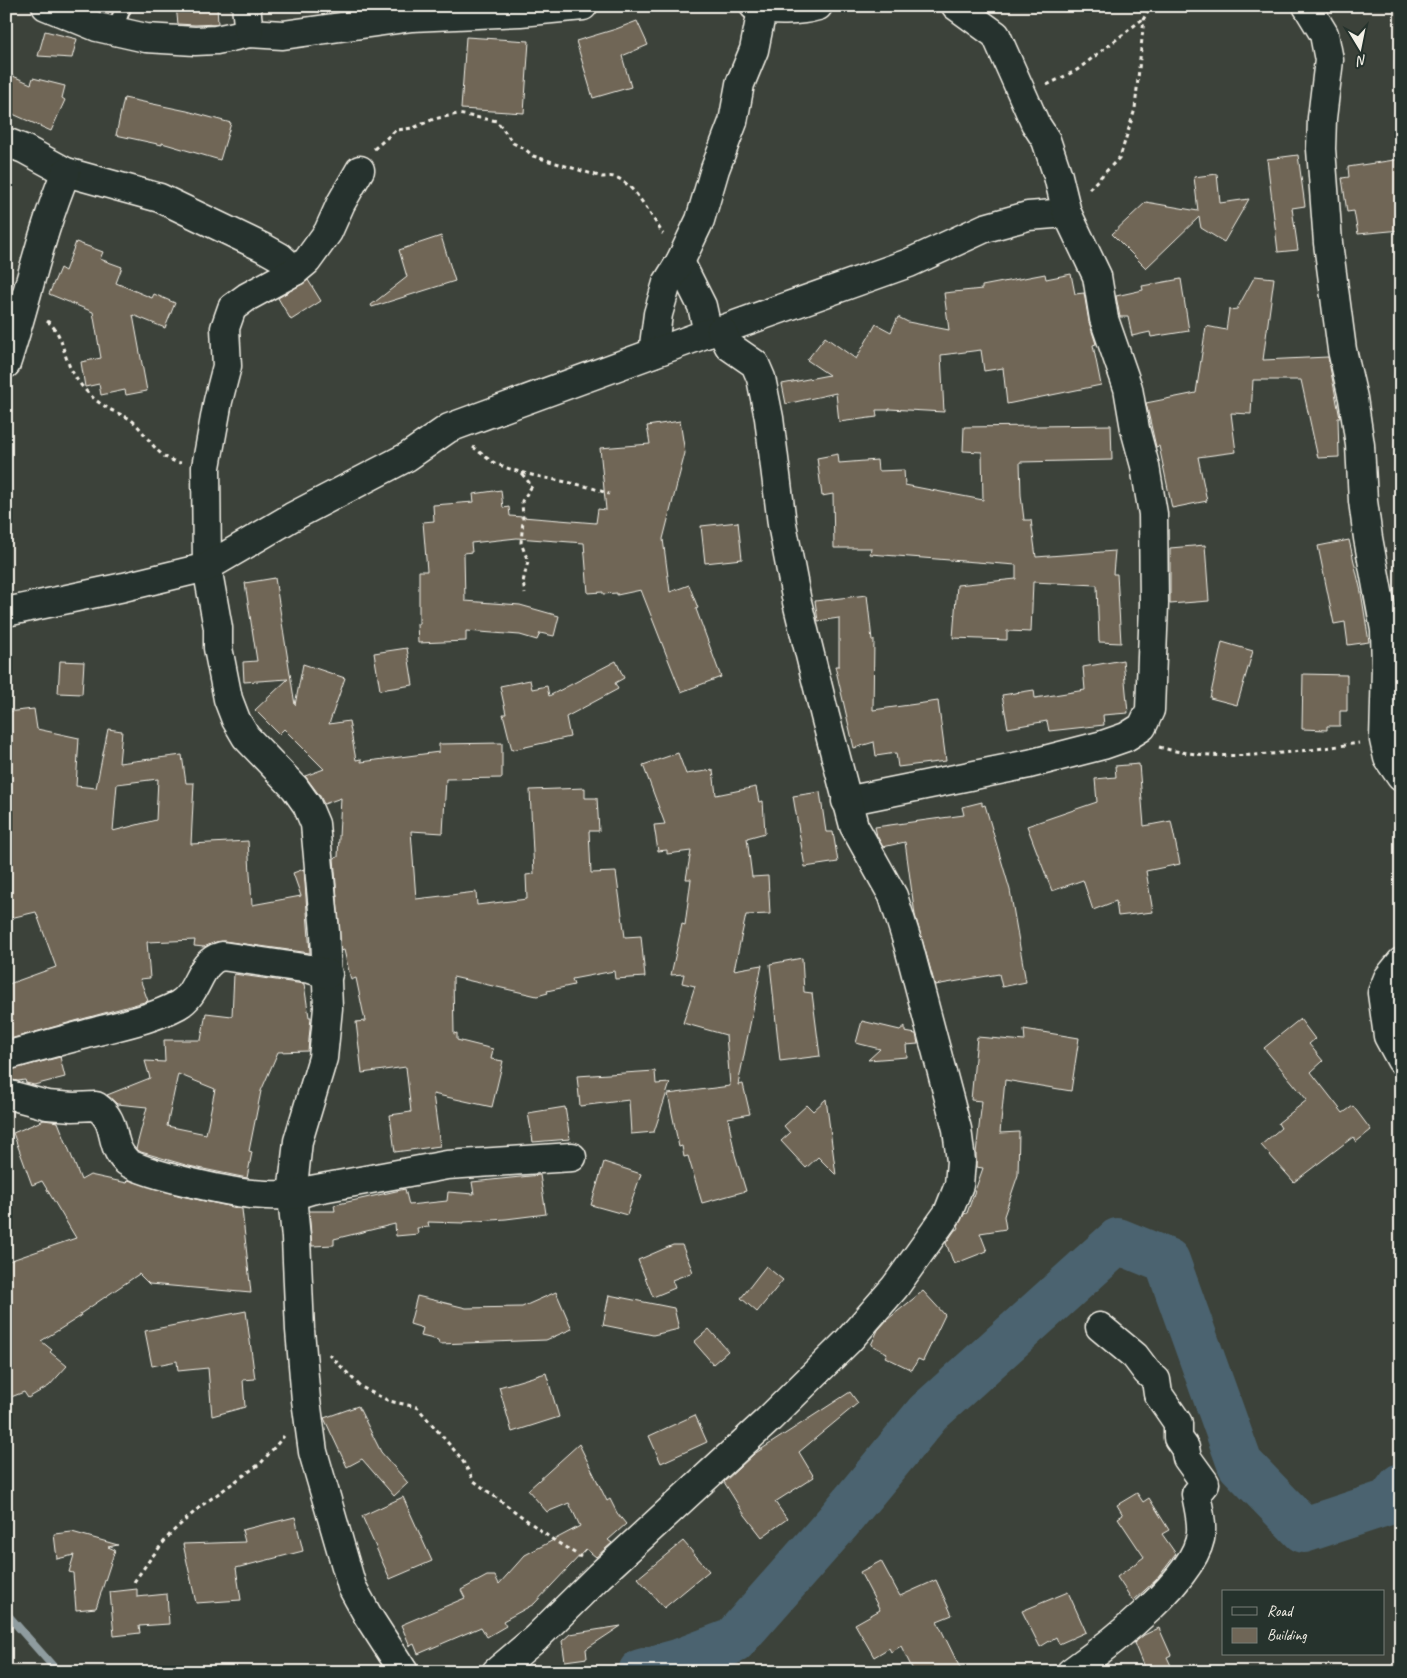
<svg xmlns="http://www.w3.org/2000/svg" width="1407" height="1678" viewBox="0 0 1407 1678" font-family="Caveat,sans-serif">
<rect width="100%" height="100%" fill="#3c423a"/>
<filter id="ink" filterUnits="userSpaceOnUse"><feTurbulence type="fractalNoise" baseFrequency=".02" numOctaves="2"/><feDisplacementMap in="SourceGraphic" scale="10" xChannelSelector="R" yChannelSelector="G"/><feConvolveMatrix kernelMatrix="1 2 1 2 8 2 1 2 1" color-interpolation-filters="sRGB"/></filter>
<g filter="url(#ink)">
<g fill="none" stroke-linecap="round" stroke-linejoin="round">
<polyline stroke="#8f9c9f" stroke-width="8" points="6,1613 58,1672"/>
<polyline stroke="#4b636f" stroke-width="46" points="641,1672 678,1662 733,1641 838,1522 928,1413 1118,1241 1167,1261 1240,1464 1304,1530 1389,1502 1401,1486"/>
</g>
<g fill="#6f6657" stroke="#f4f1e8" fill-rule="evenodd">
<polygon points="176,6 217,6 218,24 195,25 178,24"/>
<polygon points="637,21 648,45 622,56 631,87 593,98 576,41 616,29"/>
<polygon points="45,31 77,39 72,58 38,56"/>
<polygon points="466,37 529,41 524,113 461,109"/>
<polygon points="13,76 31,84 33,78 65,86 62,98 65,100 51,131 6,111 6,91"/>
<polygon points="124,98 187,111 231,123 220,160 162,143 162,145 116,135"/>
<polygon points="1298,155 1305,206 1292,208 1298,250 1278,252 1267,159"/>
<polygon points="1401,159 1401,230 1358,234 1354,211 1347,212 1342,178 1349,177 1348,167"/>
<polygon points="1217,174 1220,203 1249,199 1224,242 1201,228 1199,217 1146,268 1112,234 1146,202 1198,211 1194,177"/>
<polygon points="441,236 455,281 372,307 371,305 407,277 399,250"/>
<polygon points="76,242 103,252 100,259 122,267 116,283 152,298 154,294 175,303 165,328 133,315 147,391 126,395 125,390 101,395 99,384 85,387 81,362 101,358 93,312 49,294 60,268 65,271"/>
<polygon points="1045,274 1046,279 1071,274 1075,294 1084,293 1089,322 1096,344 1093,345 1101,385 1007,404 1003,368 984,371 981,350 941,355 944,412 889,409 889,410 876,410 877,417 839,422 836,393 786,404 782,384 829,375 807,360 825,337 856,359 876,324 891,332 898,317 908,322 949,330 944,293 982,289 982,286"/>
<polygon points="1255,276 1274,278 1263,360 1328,357 1340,418 1338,418 1339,457 1318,458 1301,380 1253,380 1251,414 1231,413 1236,452 1198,457 1207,501 1172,508 1159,446 1156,447 1146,403 1196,393 1206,326 1226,330 1229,310 1237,309"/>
<polygon points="1181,279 1189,331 1151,337 1150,332 1132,336 1128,317 1120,317 1116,296 1143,290 1142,286"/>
<polygon points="308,280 321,301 291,320 278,298"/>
<polygon points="680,421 685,453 663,539 670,592 689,585 698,608 696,609 721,677 681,692 641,590 617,595 617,593 603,594 603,592 588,593 584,543 517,538 471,543 472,552 464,553 465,601 520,605 559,616 554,636 540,633 537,640 520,635 466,631 466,641 418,643 417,624 419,624 419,571 427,571 423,522 434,521 433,505 474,502 473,494 501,490 503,508 509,507 510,516 596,523 598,509 606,510 600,448 650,444 647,426"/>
<polygon points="1111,425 1112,460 1020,462 1021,495 1024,520 1031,520 1036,557 1115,551 1113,574 1117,574 1121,643 1099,642 1097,585 1033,582 1031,632 1007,631 1007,640 953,638 957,585 1016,579 1016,565 870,554 871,548 834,548 833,494 822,496 817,458 838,454 839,463 877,460 878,471 904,470 905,485 983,500 982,452 963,451 964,427"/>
<polygon points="738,522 742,559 705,563 701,526"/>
<polygon points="1349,540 1361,592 1369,642 1348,645 1345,622 1334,624 1318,546"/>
<polygon points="1205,545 1209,601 1170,604 1170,548"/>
<polygon points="275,578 295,705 303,664 345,678 329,724 349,721 356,760 361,759 361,762 439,752 439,744 502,743 502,778 446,779 443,833 411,831 416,899 476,892 477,905 527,899 526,875 534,874 530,790 585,788 585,798 597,798 599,831 589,831 591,873 616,872 625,937 641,936 645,977 615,979 614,971 572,979 574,985 547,991 548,993 537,996 453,977 454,1034 457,1033 457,1040 493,1049 491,1059 503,1061 492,1107 433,1094 440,1146 395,1152 390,1115 411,1112 406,1067 362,1073 356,1022 365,1021 356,978 351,980 344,950 341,951 334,858 338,857 341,798 324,804 320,796 305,776 324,769 284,729 279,734 255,710 288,679 244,682 243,662 257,661 245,583"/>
<polygon points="867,595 872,640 874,640 873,710 938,701 946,761 898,767 896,753 876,756 874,742 854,748 835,666 839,666 839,618 818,621 815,601"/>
<polygon points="1222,642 1253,651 1237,705 1210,698"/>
<polygon points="407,648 413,685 380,690 374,653"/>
<polygon points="1123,660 1128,713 1103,715 1104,725 1049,731 1047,721 1008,728 1002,695 1034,690 1035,698 1085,690 1083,667"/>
<polygon points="60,661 84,662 82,694 58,693"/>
<polygon points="616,661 624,678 615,683 618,689 566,717 570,737 512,750 503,714 506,714 500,686 530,680 532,689 547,686 549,696"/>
<polygon points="1303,674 1347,675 1347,711 1340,711 1340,726 1327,726 1327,730 1302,729"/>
<path d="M34 709 37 729 79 738 76 786 96 788 108 729 122 731 119 763 182 755 186 783H194L191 844 248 841 252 905 301 896 293 873 304 869 310 953 224 941 216 942 204 947 194 946 195 940 147 942 150 978 140 979 148 1001 6 1040V985L56 967 36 912 6 919V712ZM158 779 156 820 113 831 117 784Z"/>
<polygon points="678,753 686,774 713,770 716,795 756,787 759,802 763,801 765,833 747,838 752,877 768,876 770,914 746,915 734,970 762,965 738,1085 743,1084 750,1114 728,1118 735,1155 746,1191 702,1203 688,1156 684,1157 682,1146 679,1147 668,1094 730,1086 726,1035 683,1023 695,986 682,983 684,974 671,975 682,924 685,925 691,879 686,879 691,851 667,854 667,850 658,851 654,825 665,824 643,765"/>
<polygon points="1139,764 1144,826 1171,821 1180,864 1146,871 1153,912 1118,916 1116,901 1093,910 1083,880 1052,891 1027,826 1097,802 1095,779 1116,777 1115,766"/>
<polygon points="820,792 826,832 833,832 838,862 805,867 793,796"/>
<polygon points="982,802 982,806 985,805 1010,890 1026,982 1002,987 999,974 935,985 915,915 905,842 883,847 877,836 875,827 964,815 962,807"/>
<polygon points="802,958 804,992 812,993 820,1056 780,1061 770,964"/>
<path d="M234 974 304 984 309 1017H311L308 1051 278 1052 261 1091 249 1151 252 1152 247 1178 189 1166 141 1152 136 1149 147 1107 117 1104 107 1095 150 1078 145 1061 165 1062 164 1040H201L206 1013 232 1016ZM178 1074 215 1089 206 1134 167 1126Z"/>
<polygon points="1300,1019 1315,1039 1309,1044 1323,1061 1311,1072 1343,1113 1353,1106 1371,1130 1356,1142 1353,1137 1294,1182 1261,1145 1281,1128 1278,1123 1307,1100 1264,1048"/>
<polygon points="862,1021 900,1030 905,1026 905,1032 916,1034 918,1044 906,1045 907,1057 868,1060 880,1049 856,1043"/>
<polygon points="1024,1029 1079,1038 1071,1091 1005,1080 1000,1133 1019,1132 1018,1175 1004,1216 1006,1229 980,1233 987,1251 954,1264 946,1243 955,1230 959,1228 958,1226 964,1214 967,1213 983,1168 976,1167 976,1153 982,1101 971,1100 977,1037 1025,1041"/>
<polygon points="60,1057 65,1077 34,1085 26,1083 25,1080 18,1081 6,1079 6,1071"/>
<polygon points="655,1071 656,1084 670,1083 654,1132 631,1134 629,1100 580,1106 577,1076"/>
<polygon points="826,1099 836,1175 818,1157 806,1168 781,1141 790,1133 784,1126 807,1105 813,1111"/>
<polygon points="565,1107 570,1139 533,1142 528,1113"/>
<polygon points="44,1120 58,1122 81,1180 90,1175 127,1183 128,1180 181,1196 242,1209 251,1293 149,1284 139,1274 80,1314 81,1316 41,1341 52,1350 50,1352 67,1366 49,1386 28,1398 24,1392 6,1399 6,1262 76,1238 42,1181 32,1185 13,1133"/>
<polygon points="604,1162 641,1174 627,1215 591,1205"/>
<polygon points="540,1175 546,1214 506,1219 464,1222 464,1223 428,1222 429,1227 417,1228 418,1234 396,1236 395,1224 334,1239 334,1245 312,1246 309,1211 335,1211 334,1205 405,1189 409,1205 447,1201 448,1192 474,1194 472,1182"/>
<polygon points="673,1245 682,1245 693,1272 672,1280 675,1288 653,1297 638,1260"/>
<polygon points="766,1266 783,1280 757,1312 741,1298"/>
<polygon points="923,1291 945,1315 923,1361 918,1359 912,1370 885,1357 887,1353 871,1345 878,1330 888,1319"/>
<polygon points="556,1292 572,1329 546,1340 439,1344 438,1340 421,1336 423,1328 410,1324 417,1296 466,1308 522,1307"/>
<polygon points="609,1295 674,1308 679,1329 653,1335 603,1325"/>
<polygon points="246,1311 255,1379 243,1380 245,1407 212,1416 208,1368 178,1371 177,1361 152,1366 145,1331"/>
<polygon points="709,1329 728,1351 713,1364 694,1342"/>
<polygon points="546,1373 559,1417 512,1432 499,1387"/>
<polygon points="850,1392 858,1403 799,1452 814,1477 775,1502 787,1519 762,1537 742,1511 724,1482 754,1454"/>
<polygon points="358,1406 381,1452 408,1483 394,1496 362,1459 347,1467 324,1418"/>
<polygon points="695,1415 707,1442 661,1463 649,1436"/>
<polygon points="579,1444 607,1501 610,1499 617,1513 626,1524 608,1540 612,1543 596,1557 586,1549 534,1604 503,1621 506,1626 487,1637 481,1627 418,1654 414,1644 410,1646 401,1625 465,1598 461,1590 487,1576 495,1576 499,1584 525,1555 580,1526 569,1503 547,1512 528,1490"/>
<polygon points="1137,1493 1143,1502 1149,1498 1169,1530 1162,1534 1176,1554 1157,1579 1133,1601 1117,1577 1144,1557 1118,1518 1123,1515 1117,1505"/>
<polygon points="403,1497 432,1561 390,1579 362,1516"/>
<polygon points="295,1517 303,1551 236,1568 241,1600 196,1603 183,1544 245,1542 242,1530"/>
<polygon points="72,1532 118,1545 108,1547 115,1550 96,1608 76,1610 73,1573 69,1572 74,1555 57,1559 54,1534"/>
<polygon points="683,1541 709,1571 664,1608 638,1578"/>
<polygon points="881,1561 900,1596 936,1580 952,1615 937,1621 962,1672 914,1672 901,1646 891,1652 889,1648 874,1657 855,1624 880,1610 860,1572"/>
<polygon points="137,1589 137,1597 167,1594 169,1624 139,1626 140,1633 114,1636 110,1592"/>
<polygon points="1068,1592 1086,1632 1059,1644 1056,1637 1040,1647 1022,1611"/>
<polygon points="621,1626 586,1649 587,1658 565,1661 562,1641 570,1634"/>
<polygon points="1159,1628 1171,1655 1167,1657 1174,1672 1146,1672 1134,1643 1144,1635"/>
</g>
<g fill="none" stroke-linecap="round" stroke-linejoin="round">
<defs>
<polyline id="service" points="114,31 124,6"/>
<g id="minor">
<polyline points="46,6 97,27 146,38 195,41 216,40 249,33 283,35 412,17 520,12 583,6"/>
<polyline points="246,6 249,33"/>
<path d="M754 6C770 13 801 11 818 6"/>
<polyline points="1307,6 1324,34 1329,60 1322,118 1321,149 1328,243 1342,350 1353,398 1360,445 1363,501 1368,538 1385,630 1386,667 1384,740 1388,758 1401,777"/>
<polyline points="6,142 24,149 66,172 160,198 264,248 280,257 295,271"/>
<polyline points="360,170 341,203 328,232 307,261 295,271 247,297 232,308 225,328 227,366 218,401 206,467 207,567 218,628 218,648 228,699 236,720 246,737 295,788 307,805 315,824 325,932 328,1008 323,1058 298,1141 292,1195 296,1238 300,1330 306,1400 313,1452 352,1587 368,1616 404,1672"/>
<polyline points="680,262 702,306 708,333"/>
<polyline points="653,353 658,314 667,283 680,262 700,220 715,169 733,122 740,84 754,50 762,10"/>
<path d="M6 364C27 300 40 234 66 172"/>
<polyline points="6,612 124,587 207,567 292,517 407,457 449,428 708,333 721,330 909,263 985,228 1028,216 1067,213"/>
<polyline points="846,801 1029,764 1103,745 1126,737 1142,727 1150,710 1154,604 1153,514 1145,466 1135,429 1128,388 1104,319 1097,276 1067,213 1058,176 1046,140 1035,123 996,35 956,6"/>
<polyline points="1401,962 1388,978 1382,993 1388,1036 1401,1060"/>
<path d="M6 1056C37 1047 68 1039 98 1031 125 1024 154 1018 178 1005 200 993 197 962 222 956L310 969 328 974"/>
<path d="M6 1094 47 1105 73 1107 96 1106C120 1123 107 1142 126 1161 137 1173 231 1192 251 1194 263 1195 276 1196 289 1195 296 1195 304 1192 311 1190L447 1165 572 1157"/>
<polyline points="496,1672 535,1639 599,1576 767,1421 848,1341 895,1287 948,1213 959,1185 961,1161 957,1129 908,944 893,896 854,826 825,716 797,602 782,524 769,418 761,378 755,364 729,346 721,330"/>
<path d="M1071 1672C1106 1647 1199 1577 1201 1532 1202 1520 1198 1506 1196 1494L1205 1483 1187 1458 1185 1448 1178 1438V1423L1158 1394 1156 1380 1147 1372 1135 1356 1100 1327"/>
</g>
</defs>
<use href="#service" stroke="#f4f1e8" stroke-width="18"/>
<use href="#minor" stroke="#f4f1e8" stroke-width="31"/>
<g stroke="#f4f1e8" stroke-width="3" stroke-dasharray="4 4" stroke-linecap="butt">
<polyline points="1047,85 1077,70 1144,18"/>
<path d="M374 149 396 130 413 128 434 119 458 114 497 121 513 143 525 149 533 156 602 177C606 177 611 176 614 177 633 181 653 219 663 234"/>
<polyline points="1089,189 1120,157 1135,109 1144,18 1151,6"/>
<path d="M47 321C64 334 62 354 72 371 79 385 92 399 106 407 113 412 122 414 130 419 148 433 155 459 181 463"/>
<path d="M473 447C480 452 487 459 495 463 532 480 573 479 609 494"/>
<polyline points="522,474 532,486 522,501 523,520 521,543 528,561 523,582 525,594"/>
<path d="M1159 747C1217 764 1299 752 1359 743"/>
<polyline points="329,1354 361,1387 389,1401 417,1407 461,1458 474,1481 552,1539 581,1557"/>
<polyline points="134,1582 151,1558 171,1533 201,1506 261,1463 284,1436"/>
</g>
<use href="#service" stroke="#26332d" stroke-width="14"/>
<use href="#minor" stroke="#26332d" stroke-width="28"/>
</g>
</g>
<rect width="1407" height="1678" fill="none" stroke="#26332d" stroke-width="25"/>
<rect x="12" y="12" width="1382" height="1653" fill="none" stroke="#f4f1e8" stroke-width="2" filter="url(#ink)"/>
<rect x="1222" y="1590" width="162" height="65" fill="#26332d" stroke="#787f78"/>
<rect x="1232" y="1607" width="25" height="8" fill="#26332d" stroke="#787f78"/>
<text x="1267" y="1616" font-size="15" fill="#f4f1e8">Road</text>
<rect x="1232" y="1628" width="25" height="15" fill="#6f6657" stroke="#787f78"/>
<text x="1267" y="1640" font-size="15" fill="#f4f1e8">Building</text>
<g transform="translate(1360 48) rotate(170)" stroke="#26332d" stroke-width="4" paint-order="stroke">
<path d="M0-4L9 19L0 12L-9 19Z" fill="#f4f1e8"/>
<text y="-8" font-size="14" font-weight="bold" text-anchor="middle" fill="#f4f1e8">N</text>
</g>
</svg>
